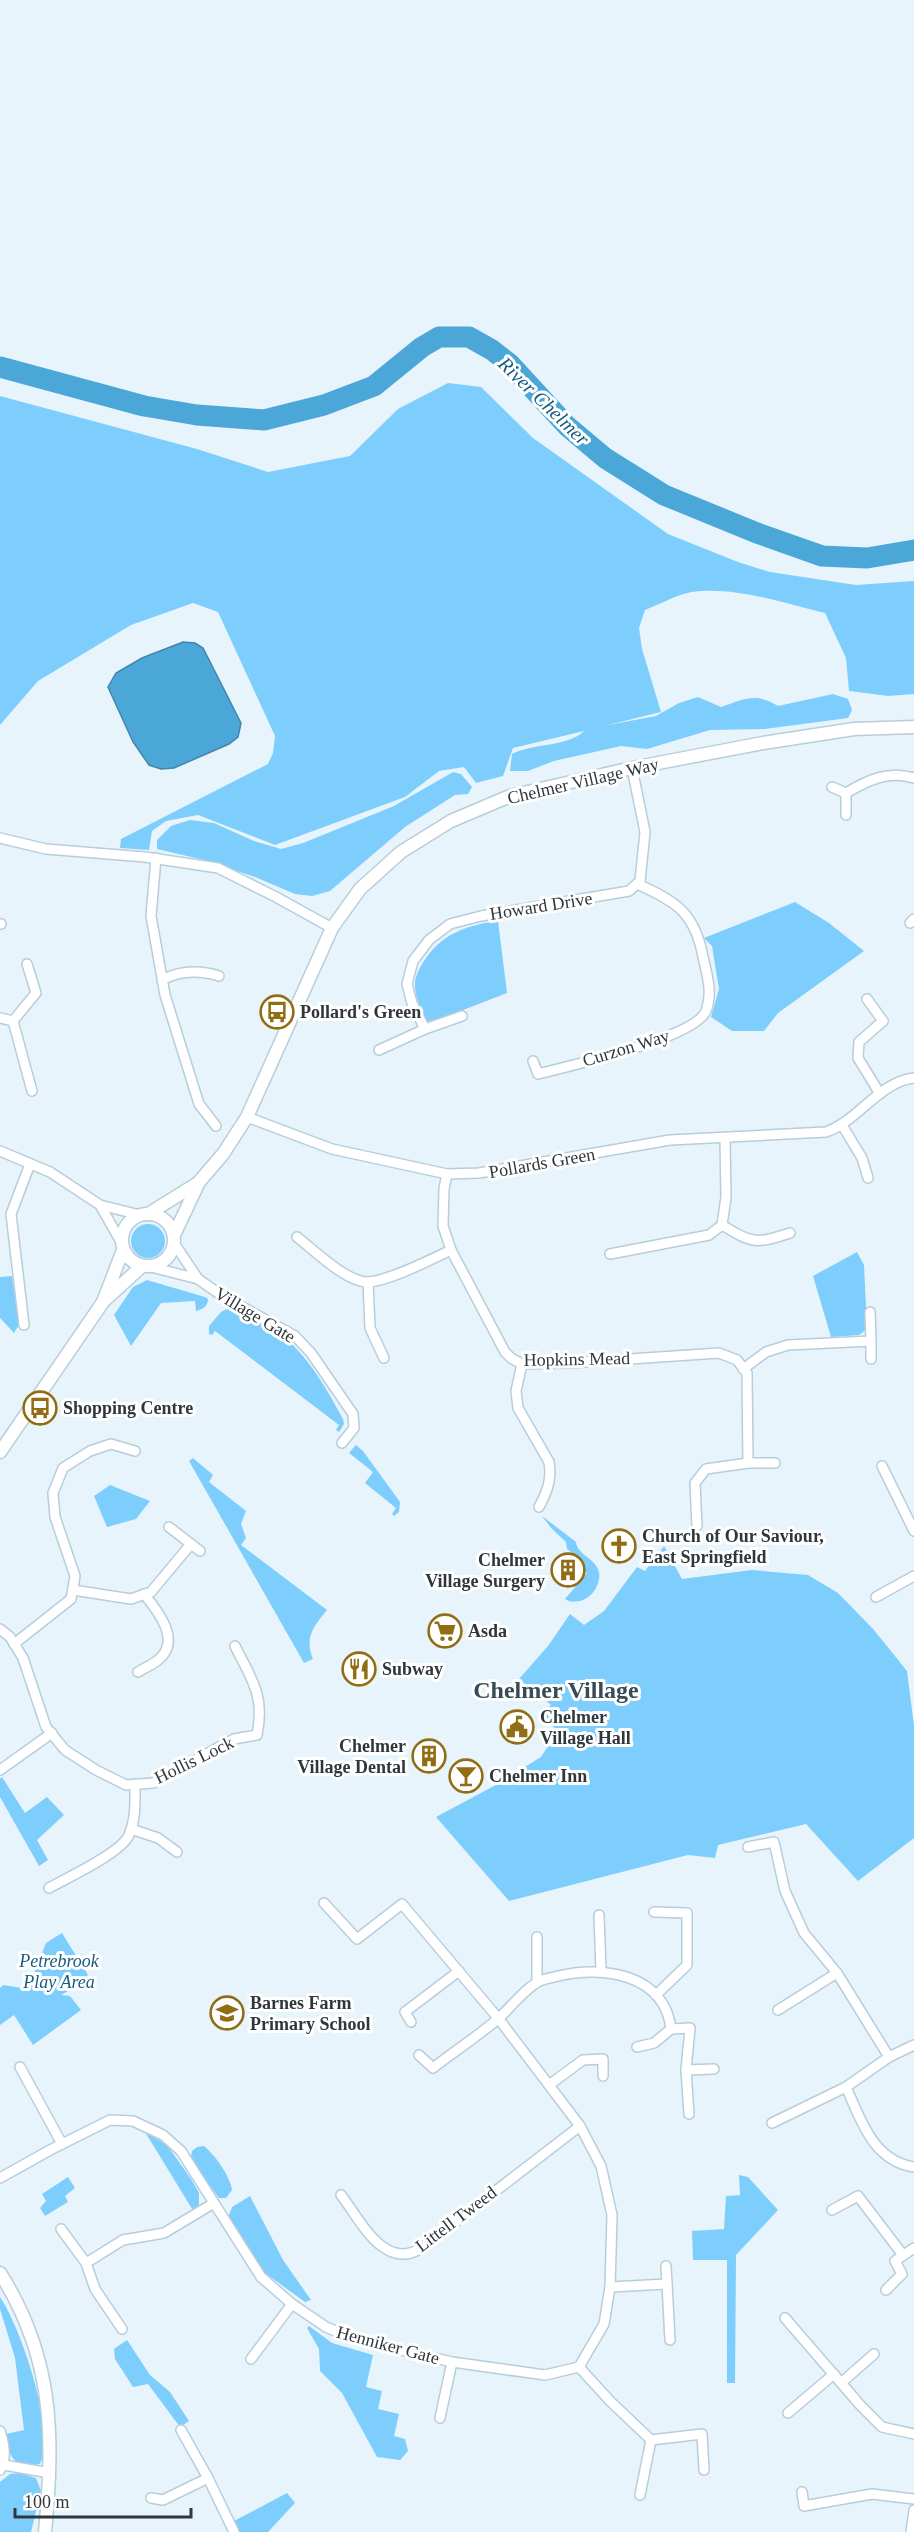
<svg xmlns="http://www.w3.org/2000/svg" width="914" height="2532" viewBox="0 0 914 2532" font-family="'Times New Roman',serif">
<rect width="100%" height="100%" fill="#e7f4fc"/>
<g fill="#7ecefd">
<path d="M448 383 481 387 533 438 668 534 738 562 770 572 856 585 914 581V694L888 696 849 691 846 658 825 613C785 603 733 586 692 592 677 594 659 605 645 610L639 628 642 649 661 712 608 725 656 716 679 703 698 697 721 707C745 699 755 692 778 706L833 694 848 699 852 710 848 718 765 729 710 730 647 749 621 746 554 761 528 771H510L512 754C533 743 568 747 584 731L513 748 503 776 476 783 464 767 439 771 405 797 275 845 198 815 166 821 152 831 149 850 120 848 121 839 268 764 273 753 275 736 218 612 193 603 131 625 38 681 0 725V396L197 449 268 472 350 456 398 409Z"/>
<polygon points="453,772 461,774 472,787 468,794 455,795 405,827 330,891 312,896 295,894 255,877 204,860 157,849 157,840 171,826 190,820 214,823 254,841 281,849 303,843 394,806"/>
<polygon points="795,902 829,923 864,951 778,1013 764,1031 732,1031 711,1017 719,989 712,946 704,938"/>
<path d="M498 921 507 993 445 1017 427 1022C422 1011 416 1000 415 987 414 978 419 969 424 961 441 934 467 925 498 921Z"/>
<circle cx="148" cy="1241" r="17"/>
<polygon points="857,1252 864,1265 867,1329 859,1335 831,1337 813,1276"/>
<polygon points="12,1276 19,1325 14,1333 0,1318 0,1277"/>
<path d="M147 1280 205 1297 208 1299C208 1307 202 1309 196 1311L195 1301 161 1303 131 1346 114 1315 133 1287Z"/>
<path d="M227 1309C241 1315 256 1321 270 1328 304 1347 325 1386 343 1419L344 1424 339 1432 336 1430 339 1425 215 1331 212 1335 209 1334V1326L221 1312Z"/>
<polygon points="356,1445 363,1451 400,1502 399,1512 394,1516 392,1514 396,1508 365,1483 373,1472 349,1453"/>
<path d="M193 1458 213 1475 209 1482 246 1511 241 1524 246 1538 241 1545 327 1610C314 1626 304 1637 313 1659L304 1663 189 1461Z"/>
<polygon points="110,1485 150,1501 136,1519 107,1527 94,1496"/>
<path d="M542 1516 576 1542C578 1559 608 1560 597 1586 594 1592 590 1597 583 1600 577 1602 571 1603 565 1599L587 1573 575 1564 580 1559 567 1549 566 1542 552 1529Z"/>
<polygon points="664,1546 682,1579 752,1570 808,1575 838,1593 874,1630 907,1671 914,1726 914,1838 858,1881 806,1824 718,1845 715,1858 688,1855 509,1901 436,1817 492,1787 541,1757 558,1731 541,1716 551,1705 519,1679 548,1646 570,1614 584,1625 604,1611 637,1567 645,1571"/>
<polygon points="2,1777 25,1813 47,1797 64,1815 37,1840 48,1860 39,1866 0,1797 0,1779"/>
<polygon points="62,1933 88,1975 72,1989 61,1995 70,1996 81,2010 33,2045 14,2015 0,2025 0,1988 3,1985 28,1989 46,1943"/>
<polygon points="145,2132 167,2145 191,2179 199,2193 199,2204 194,2212"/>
<path d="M204 2146C215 2155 230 2176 232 2190L226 2198H219L193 2163 191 2157 192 2151 197 2147Z"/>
<polygon points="739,2175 748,2177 778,2210 736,2255 735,2383 727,2383 727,2260 693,2260 692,2231 724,2229 726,2196 740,2195"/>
<polygon points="68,2177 75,2188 65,2196 68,2202 45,2216 40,2208 46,2201 42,2194"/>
<polygon points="250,2196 283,2260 311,2300 305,2302 265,2273 228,2218 232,2207"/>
<path d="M0 2297C20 2326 57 2432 40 2464 14 2469 8 2457 6 2434L24 2430 15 2358 0 2309Z"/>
<polygon points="309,2326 332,2343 373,2355 366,2387 382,2391 378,2409 399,2414 394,2436 405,2439 408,2451 400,2460 377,2457 342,2393 320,2371 319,2349 307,2328"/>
<polygon points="127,2340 150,2375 170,2392 189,2421 180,2427 148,2384 133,2387 115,2359 114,2349"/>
<polygon points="19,2473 36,2478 41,2491 31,2532 0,2532 0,2482 10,2474"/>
<polygon points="287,2493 295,2503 268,2532 239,2532 234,2521"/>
</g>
<polygon fill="#4ca7d9" stroke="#4385aa" stroke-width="1.5" points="183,642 195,643 203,648 241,723 238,737 229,744 174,768 161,769 149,765 133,742 108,687 116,673 142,658"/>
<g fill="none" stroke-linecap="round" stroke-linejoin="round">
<polyline stroke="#4ca7d9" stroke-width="21" points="0,367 144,406 197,415 264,420 324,405 374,386 422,347 439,337 469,337 492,350 510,364 567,426 605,458 664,495 757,533 822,556 867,558 914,550"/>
<defs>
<g id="minor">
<polyline points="832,787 846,793"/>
<path d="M846 815V793C868 780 889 770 914 778"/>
<polyline points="0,838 46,849 145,857 218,868 276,897 332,928"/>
<polyline points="156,858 151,916 165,995 199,1104 216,1126"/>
<polyline points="910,923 914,919"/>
<polyline points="0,924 1,924"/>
<path d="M162 980C181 970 199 970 219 976"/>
<polyline points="867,999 883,1021 859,1042 858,1058 880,1094"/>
<polyline points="0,1018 13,1021 32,1091"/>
<polyline points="13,1021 36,993 27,964"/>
<polyline points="425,1029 462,1016"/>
<polyline points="379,1050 425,1029 412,1003 407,984 413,961 429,940 450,924 481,916 629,891 640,881 645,832 632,768"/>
<path d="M533 1061 538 1074C569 1066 695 1038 706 1011 713 993 707 975 703 957 695 913 676 901 637 884"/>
<path d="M247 1117 332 1149 447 1174 479 1173 670 1140 826 1132C858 1121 879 1082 914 1078"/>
<polyline points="842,1125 862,1158 868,1178"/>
<polyline points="0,1151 50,1172 100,1205 140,1215"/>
<polyline points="447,1174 444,1189 443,1226 451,1250 505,1352 511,1358 522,1364 570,1363 719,1353 737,1360 747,1373 748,1463 706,1469 695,1483 697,1526"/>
<polyline points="100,1205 121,1242"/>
<path d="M722 1225C753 1244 756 1244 790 1233"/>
<path d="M297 1237C314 1250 345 1281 367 1282 387 1282 432 1259 451 1250"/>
<polyline points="174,1243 198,1279"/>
<polyline points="610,1254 709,1235 722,1225 726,1197 725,1139"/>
<polyline points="151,1267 198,1279 221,1295 295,1336 311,1353 353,1414 354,1428 342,1443"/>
<polyline points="368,1282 370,1328 384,1358"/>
<polyline points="870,1312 871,1341"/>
<polyline points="24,1325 11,1214 30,1164"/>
<path d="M522 1364 516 1391 518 1408 549 1462C552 1480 547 1492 539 1507"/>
<polyline points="743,1369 766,1352 788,1345 871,1341 871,1359"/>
<polyline points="748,1463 775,1463"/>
<polyline points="882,1466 914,1531"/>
<polyline points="169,1527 200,1551"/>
<polyline points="73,1590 131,1599 151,1592 191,1544"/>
<polyline points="876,1597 914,1576"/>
<path d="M0 1629 10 1637 23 1658 46 1727 65 1750 96 1770 126 1785 153 1783 234 1739 257 1735C265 1696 252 1680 235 1646"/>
<polyline points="14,1644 71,1599 75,1576 55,1517 53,1493 63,1468 90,1451 111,1444 135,1451"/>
<path d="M138 1672C144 1668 152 1665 158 1660 182 1641 158 1611 144 1594"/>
<polyline points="0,1770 52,1733"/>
<polyline points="131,1829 158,1838 177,1852"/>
<path d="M748 1847 774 1842 785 1891 804 1933 837 1973 889 2057 846 2087C861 2120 873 2161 914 2167"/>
<path d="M49 1888C67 1878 121 1853 129 1835 136 1819 135 1801 135 1784"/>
<polyline points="654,1912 687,1913 687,1965 656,1995"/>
<polyline points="599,1915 601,1971"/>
<polyline points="537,1937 537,1982"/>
<polyline points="778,2010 837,1973"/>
<polyline points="411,2022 405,2012 459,1971"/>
<polyline points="637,2047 654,2043 671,2029"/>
<path d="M419 2055 433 2068C455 2051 478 2036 499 2018 511 2007 522 1992 536 1983 541 1979 551 1978 558 1976 602 1965 665 1974 671 2029L690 2028 686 2070 689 2114"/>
<polyline points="889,2057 914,2045"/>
<polyline points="20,2067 62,2144"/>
<polyline points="686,2070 714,2069"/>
<polyline points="549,2085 583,2060 603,2059 603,2076"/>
<polyline points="772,2123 846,2087"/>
<polyline points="0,2178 52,2149 110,2120 133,2121 163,2135 181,2151 261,2277 292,2304 326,2327 354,2339 452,2362 545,2375 579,2367 604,2324 610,2287 612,2215 601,2166 580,2126 498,2018 402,1904 357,1939 324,1903"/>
<path d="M341 2195C361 2221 385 2273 423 2247L580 2126"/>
<polyline points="832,2210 858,2196 903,2255"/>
<polyline points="61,2229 86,2263"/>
<polyline points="666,2266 667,2284"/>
<polyline points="610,2287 667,2284 670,2340"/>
<polyline points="886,2290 902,2274 895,2261 914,2248"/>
<polyline points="785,2318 861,2406 882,2427 914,2434"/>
<polyline points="122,2329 95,2289 86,2263 123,2240 164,2233 214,2203"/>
<polyline points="251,2359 292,2304"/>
<polyline points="579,2367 610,2401 651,2440 702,2434 704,2470"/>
<polyline points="841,2383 874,2354"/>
<polyline points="788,2413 834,2374"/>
<polyline points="440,2418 452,2362"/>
<polyline points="181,2430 208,2478 234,2532"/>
<path d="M0 2431C4 2443 7 2459 0 2470"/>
<polyline points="4,2465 50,2473"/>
<polyline points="802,2492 804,2506 872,2494 914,2499"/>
<polyline points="640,2495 651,2440"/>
<polyline points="151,2498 163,2500 208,2478"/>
<polyline points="911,2532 914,2510"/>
</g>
<g id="tertiary">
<circle cx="148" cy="1240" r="26"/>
<polyline points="148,1214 198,1183"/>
<polyline points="174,1235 199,1182 223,1154 247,1117 332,928 360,889 401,852 451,821 510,796 632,768 763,743 854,729 914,727"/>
<polyline points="106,1299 142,1266"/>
<polyline points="0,1452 103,1302 123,1250"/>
<path d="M0 2273C54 2358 54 2436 45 2532"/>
</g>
</defs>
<use href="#minor" stroke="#b8cdda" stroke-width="12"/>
<use href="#tertiary" stroke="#b8cdda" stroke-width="15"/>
<use href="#minor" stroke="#fff" stroke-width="9"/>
<use href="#tertiary" stroke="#fff" stroke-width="12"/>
</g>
<defs>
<symbol id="bus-ring" viewBox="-11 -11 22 22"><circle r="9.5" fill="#fff" stroke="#916e14" stroke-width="1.5"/><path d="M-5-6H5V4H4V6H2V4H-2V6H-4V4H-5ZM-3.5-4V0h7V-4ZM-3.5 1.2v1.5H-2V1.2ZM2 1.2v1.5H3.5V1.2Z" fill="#916e14"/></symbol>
<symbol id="church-ring" viewBox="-11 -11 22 22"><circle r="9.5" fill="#fff" stroke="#916e14" stroke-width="1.5"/><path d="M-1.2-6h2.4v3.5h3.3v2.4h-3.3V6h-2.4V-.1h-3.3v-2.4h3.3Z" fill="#916e14"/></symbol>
<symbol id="building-ring" viewBox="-11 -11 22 22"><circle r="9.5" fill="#fff" stroke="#916e14" stroke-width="1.5"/><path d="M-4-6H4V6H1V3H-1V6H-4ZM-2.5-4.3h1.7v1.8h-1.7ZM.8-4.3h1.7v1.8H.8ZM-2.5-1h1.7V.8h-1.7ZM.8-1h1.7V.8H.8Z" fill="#916e14"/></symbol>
<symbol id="supermarket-ring" viewBox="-11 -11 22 22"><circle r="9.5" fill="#fff" stroke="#916e14" stroke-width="1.5"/><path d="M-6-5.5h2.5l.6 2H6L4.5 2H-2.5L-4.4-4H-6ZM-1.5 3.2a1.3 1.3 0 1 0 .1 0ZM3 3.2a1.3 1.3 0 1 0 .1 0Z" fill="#916e14"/></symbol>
<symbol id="restaurant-ring" viewBox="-11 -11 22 22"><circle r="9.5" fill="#fff" stroke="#916e14" stroke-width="1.5"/><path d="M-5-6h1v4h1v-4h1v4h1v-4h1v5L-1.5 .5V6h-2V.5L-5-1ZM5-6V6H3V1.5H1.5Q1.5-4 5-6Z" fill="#916e14"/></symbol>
<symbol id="civic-ring" viewBox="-11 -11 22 22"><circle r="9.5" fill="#fff" stroke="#916e14" stroke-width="1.5"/><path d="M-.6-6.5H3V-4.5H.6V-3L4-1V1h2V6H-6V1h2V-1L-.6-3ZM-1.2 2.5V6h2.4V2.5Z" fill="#916e14"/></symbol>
<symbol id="bar-ring" viewBox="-11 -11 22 22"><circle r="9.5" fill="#fff" stroke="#916e14" stroke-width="1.5"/><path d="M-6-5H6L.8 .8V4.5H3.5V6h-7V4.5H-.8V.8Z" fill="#916e14"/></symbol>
<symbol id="school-ring" viewBox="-11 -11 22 22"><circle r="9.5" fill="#fff" stroke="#916e14" stroke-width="1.5"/><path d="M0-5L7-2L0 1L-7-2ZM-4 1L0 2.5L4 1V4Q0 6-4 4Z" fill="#916e14"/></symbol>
</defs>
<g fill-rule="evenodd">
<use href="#bus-ring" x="258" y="993" width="38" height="38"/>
<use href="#bus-ring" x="21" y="1389" width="38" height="38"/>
<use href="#church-ring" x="600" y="1527" width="38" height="38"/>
<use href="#building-ring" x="549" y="1551" width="38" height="38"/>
<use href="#supermarket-ring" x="426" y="1612" width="38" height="38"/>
<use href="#restaurant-ring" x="340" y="1650" width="38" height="38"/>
<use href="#civic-ring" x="498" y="1708" width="38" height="38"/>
<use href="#building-ring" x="410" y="1737" width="38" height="38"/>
<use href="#bar-ring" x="447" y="1757" width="38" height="38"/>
<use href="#school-ring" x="208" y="1994" width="38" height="38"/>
</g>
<g text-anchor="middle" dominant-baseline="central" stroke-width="6" stroke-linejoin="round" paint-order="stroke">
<g font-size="18" fill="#2f373c" stroke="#fff">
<text transform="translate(583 781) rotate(-13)">Chelmer Village Way</text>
<text transform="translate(541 906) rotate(-9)">Howard Drive</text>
<text transform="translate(626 1048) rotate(-17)">Curzon Way</text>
<text transform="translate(542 1163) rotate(-10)">Pollards Green</text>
<text transform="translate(255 1315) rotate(31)">Village Gate</text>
<text transform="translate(577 1359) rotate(-1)">Hopkins Mead</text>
<text transform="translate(194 1760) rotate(-26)">Hollis Lock</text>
<text transform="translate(456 2219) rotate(-37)">Littell Tweed</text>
<text transform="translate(388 2345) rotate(15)">Henniker Gate</text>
</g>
<g font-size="18" font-weight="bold" fill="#2f373c" stroke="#fff" text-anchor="start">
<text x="300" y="1012">Pollard's Green</text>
<text x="63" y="1408">Shopping Centre</text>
<text x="642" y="1536">Church of Our Saviour,<tspan x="642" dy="21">East Springfield</tspan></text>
<text x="545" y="1560" text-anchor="end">Chelmer<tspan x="545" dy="21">Village Surgery</tspan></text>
<text x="468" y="1631">Asda</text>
<text x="382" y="1669">Subway</text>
<text x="540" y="1717">Chelmer<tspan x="540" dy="21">Village Hall</tspan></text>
<text x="406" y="1746" text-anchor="end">Chelmer<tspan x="406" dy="21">Village Dental</tspan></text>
<text x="489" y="1776">Chelmer Inn</text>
<text x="250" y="2003">Barnes Farm<tspan x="250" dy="21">Primary School</tspan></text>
</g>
<g font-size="18" font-style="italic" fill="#175c7e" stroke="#fff">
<text x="59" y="1961">Petrebrook<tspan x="59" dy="21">Play Area</tspan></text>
</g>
<g font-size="20" font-style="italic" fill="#185d7f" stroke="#fff">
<text transform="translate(544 401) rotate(44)">River Chelmer</text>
</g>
<g font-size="24" font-weight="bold" fill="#384a54" stroke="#fff">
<text x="556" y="1690">Chelmer Village</text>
</g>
</g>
<path d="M15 2508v9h176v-9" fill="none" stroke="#2f373c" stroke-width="3"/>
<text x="24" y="2508" font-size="18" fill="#2f373c" stroke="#ffffff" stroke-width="4.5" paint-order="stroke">100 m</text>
</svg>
